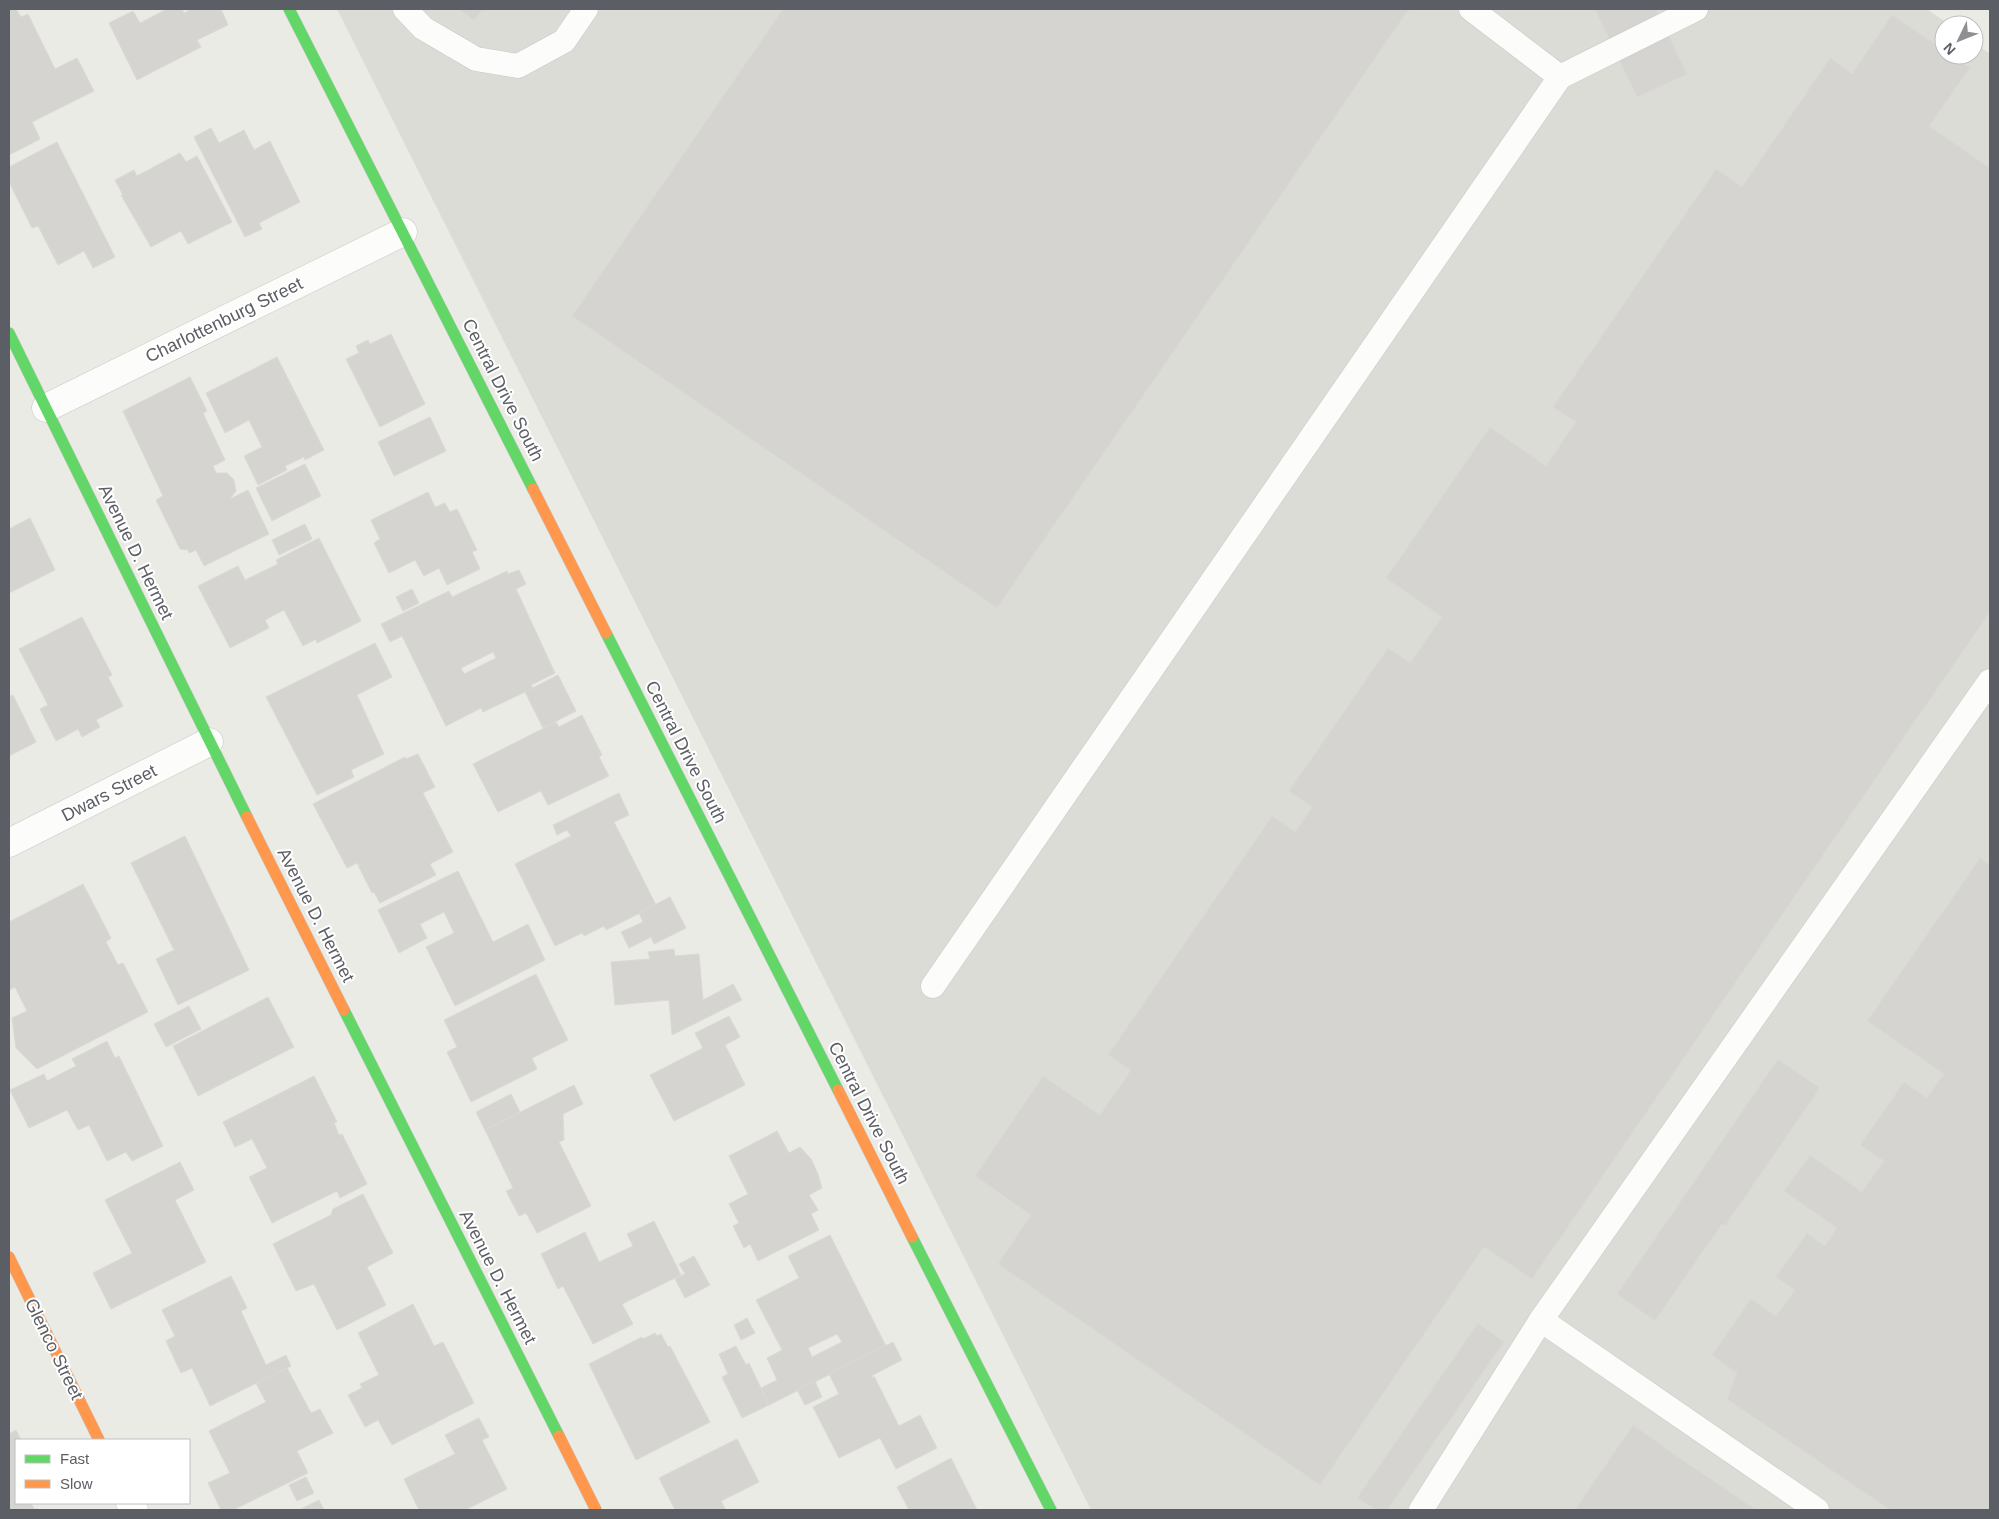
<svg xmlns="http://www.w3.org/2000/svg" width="1999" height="1519" viewBox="0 0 1999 1519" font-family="Helvetica,sans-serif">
<rect width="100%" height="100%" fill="#ebebe6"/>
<polygon fill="#dcdcd7" points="337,9 1927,9 1950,25 1944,25 1944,55 1974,55 1974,42 1990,54 1990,1510 1091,1510"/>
<g fill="#d5d4d1" stroke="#dadad5" fill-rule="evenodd">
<polygon points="9,9 16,9 21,17 28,14 55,69 77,58 94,91 32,122 40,139 9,155"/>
<polygon points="167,9 182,9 184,13 191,9 221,9 228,25 197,40 201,47 137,80 109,23 133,11 140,23"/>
<polygon points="459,9 483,9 474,20"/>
<polygon points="783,9 1409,9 997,608 572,316"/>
<polygon points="1595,9 1656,9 1687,74 1637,97"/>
<polygon points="1892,15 1944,50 1944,55 1951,55 1970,68 1929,126 1990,168 1990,612 1532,1279 1484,1247 1320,1485 998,1264 1031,1215 975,1176 1043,1076 1100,1115 1131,1070 1108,1055 1272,816 1295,832 1312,807 1289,791 1388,648 1410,663 1442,617 1386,578 1490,427 1546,466 1576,422 1553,407 1716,169 1742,187 1830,58 1852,74"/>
<polygon points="211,128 219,143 244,130 254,150 270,141 300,202 259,223 262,229 245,237 194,137"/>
<polygon points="57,142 115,257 93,268 84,251 58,265 38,226 32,228 9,182 9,167"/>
<polygon points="180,153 186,162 197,156 232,222 188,244 181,231 151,247 121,195 123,195 115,180 134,170 137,176"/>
<polygon points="391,334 425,404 380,427 346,359 359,353 356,346 368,340 370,344"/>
<polygon points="277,357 324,450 305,460 304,457 285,466 287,470 258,485 244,456 262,447 249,420 225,433 206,393"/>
<polygon points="190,377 207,411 203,413 225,460 213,466 216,473 227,473 234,480 236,491 230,499 248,490 269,534 204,566 196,550 189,553 188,550 180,549 156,500 163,496 123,411"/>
<polygon points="430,417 446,451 394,476 378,442"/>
<polygon points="305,464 321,496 272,521 256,488"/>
<polygon points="428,492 435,507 445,503 450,512 457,509 477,550 472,552 480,569 447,585 439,568 424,576 415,560 389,573 374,543 380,539 371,520"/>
<polygon points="30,518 55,570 9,593 9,529"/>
<polygon points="305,524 312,539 279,555 272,540"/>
<polygon points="319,538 361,621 317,643 316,639 303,646 284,610 265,620 269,628 230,648 198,586 238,566 245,580 278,564 276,560"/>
<path d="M519 570 526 584 516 589 555 673 531 685 533 688 525 692 483 712 481 708 446 726 402 636 390 642 381 624 449 591 452 597 507 571 508 574ZM493 652 496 658 464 674 461 668Z"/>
<polygon points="412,589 419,603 403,611 396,597"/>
<polygon points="82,617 112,675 108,677 123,706 96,720 100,727 82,737 78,729 56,741 40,709 48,705 19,649"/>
<polygon points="375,643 392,677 357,695 384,754 351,770 354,777 317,795 266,697"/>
<polygon points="558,675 576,711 543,728 525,692"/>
<polygon points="13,695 36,742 9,756 9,697"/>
<polygon points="582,715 602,755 599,757 609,776 548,805 541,791 498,812 473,764 556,722 559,727"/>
<polygon points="418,754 435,787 423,793 453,852 430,864 436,875 380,903 374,892 372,893 357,863 347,868 313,804 405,757 406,759"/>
<polygon points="619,793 629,815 614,822 656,905 606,930 604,926 584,936 582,933 555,946 515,864 571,836 567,830 557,835 553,825"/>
<polygon points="185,836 249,970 178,1005 156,959 174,950 131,863"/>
<polygon points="1980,858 1990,865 1990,1510 1890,1510 1727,1399 1737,1373 1712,1355 1751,1299 1776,1316 1795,1290 1776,1277 1807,1233 1825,1246 1837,1228 1784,1191 1810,1155 1862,1192 1884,1161 1860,1145 1904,1082 1927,1098 1944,1074 1867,1021"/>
<polygon points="458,871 493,942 528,924 545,960 455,1006 426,947 454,933 444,912 420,924 427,938 399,953 378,910"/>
<polygon points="83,884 111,938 106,942 118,965 123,963 148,1012 37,1069 16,1048 12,1018 27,1011 15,987 9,990 9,922"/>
<polygon points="670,897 686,928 654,944 651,937 629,948 621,932 643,922 639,913"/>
<polygon points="674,949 675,956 699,954 703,1000 733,984 742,1000 672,1035 669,1000 615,1005 611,962 650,959 648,952"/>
<polygon points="536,974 568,1040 532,1058 537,1069 471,1102 447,1052 457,1047 444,1020"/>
<polygon points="268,997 294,1047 198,1096 173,1046"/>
<polygon points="189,1006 201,1029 166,1047 154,1024"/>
<polygon points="729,1016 740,1037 725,1045 745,1085 674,1121 650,1075 703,1048 695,1033"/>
<polygon points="107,1041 115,1058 119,1056 163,1146 132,1161 126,1152 107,1161 89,1125 78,1130 67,1110 29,1128 10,1090 44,1074 47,1081 76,1066 72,1059"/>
<polygon points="1778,1059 1820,1088 1725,1226 1722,1224 1655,1321 1617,1294"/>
<polygon points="314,1076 337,1122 334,1123 339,1135 342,1134 367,1184 340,1198 337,1191 272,1223 249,1177 267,1168 252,1139 235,1147 223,1122"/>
<polygon points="574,1085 583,1104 563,1114 564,1140 559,1142 591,1206 537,1233 526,1213 519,1216 506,1191 513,1188 485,1130"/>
<polygon points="511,1094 520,1112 485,1130 476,1112"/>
<polygon points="777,1131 789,1153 800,1147 811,1159 818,1174 822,1188 809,1195 818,1210 811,1214 819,1230 758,1261 750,1244 744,1248 733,1226 739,1223 729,1204 748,1194 729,1156"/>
<polygon points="180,1162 194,1190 175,1200 206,1262 111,1309 93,1273 132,1253 105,1200"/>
<polygon points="363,1194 393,1253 367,1267 386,1305 337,1330 314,1284 296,1291 273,1244 331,1215 333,1209"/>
<polygon points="654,1221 681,1275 622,1304 633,1324 593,1344 563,1286 558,1289 541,1254 585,1232 599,1262 633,1246 627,1234"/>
<path d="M830 1235 886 1346 769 1405 761 1388 777 1380 767 1358 782 1350 756 1300 799 1278 788 1256ZM837 1334 842 1342 812 1357 808 1348Z"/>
<polygon points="694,1256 710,1285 685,1298 675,1279 685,1274 679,1264"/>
<polygon points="231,1276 247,1308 241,1311 266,1365 286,1355 291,1366 210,1406 192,1368 181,1373 166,1341 175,1336 162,1310"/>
<polygon points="413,1304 434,1346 443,1342 474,1403 392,1445 378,1420 365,1427 348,1395 362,1388 360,1384 379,1375 358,1333"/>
<polygon points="747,1318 755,1333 741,1340 734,1325"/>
<polygon points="1478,1323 1504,1342 1387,1510 1376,1510 1357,1498"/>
<polygon points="655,1333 657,1336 661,1334 668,1347 670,1346 710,1422 636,1460 589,1364 642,1337 643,1339"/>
<polygon points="893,1342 902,1360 871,1376 872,1378 874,1376 899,1426 920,1415 937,1448 896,1469 880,1438 839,1458 813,1407 839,1394 829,1374"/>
<polygon points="736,1346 746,1365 749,1363 769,1405 742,1418 722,1377 728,1374 719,1354"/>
<polygon points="287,1368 311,1413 320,1409 333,1433 297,1451 308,1473 233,1510 221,1510 208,1483 230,1473 209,1431 266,1402 256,1383"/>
<polygon points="815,1381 822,1397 805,1405 797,1390"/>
<polygon points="479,1418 489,1437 482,1440 507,1489 465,1510 419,1510 404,1479 455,1454 445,1435"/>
<polygon points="1633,1425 1675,1455 1756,1510 1575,1510"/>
<polygon points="16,1430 21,1440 16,1440 16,1503 31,1503 35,1510 37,1508 39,1510 9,1510 9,1434"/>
<polygon points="737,1439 759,1482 721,1501 726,1510 675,1510 659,1478"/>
<polygon points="951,1458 977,1510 909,1510 897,1487"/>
<polygon points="306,1477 314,1493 297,1501 289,1485"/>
<polygon points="319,1500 324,1510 299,1510"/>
</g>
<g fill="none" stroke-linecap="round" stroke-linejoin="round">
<defs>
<g id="lane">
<polyline points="405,9 423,28 476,59 518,66 564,41 586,9"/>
<polyline points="1471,9 1560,77"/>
<polyline points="933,986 1560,77 1696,9"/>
<polyline points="1541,1320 1817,1510"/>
<polyline points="1421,1510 1541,1320 1990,681"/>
</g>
<g id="street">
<polyline points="46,408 403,232"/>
<polyline points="9,843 209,742"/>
<polyline points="130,1503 134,1510"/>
</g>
<g id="fast">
<polyline points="289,9 533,489"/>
<polyline points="9,333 247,817"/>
<polyline points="606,633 838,1090"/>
<polyline points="344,1010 559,1436"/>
<polyline points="912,1237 1051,1510"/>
</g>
<g id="slow">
<polyline points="533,489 606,633"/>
<polyline points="247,817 344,1010"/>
<polyline points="838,1090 912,1237"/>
<polyline points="9,1257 99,1440"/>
<polyline points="559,1436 596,1510"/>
</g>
</defs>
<use href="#lane" stroke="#c7c8c6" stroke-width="25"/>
<use href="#street" stroke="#c7c8c6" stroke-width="29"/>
<use href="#fast" stroke="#c8c8c7" stroke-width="12"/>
<use href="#slow" stroke="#c8c8c7" stroke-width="12"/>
<use href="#lane" stroke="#fcfcfb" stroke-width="24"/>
<use href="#street" stroke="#fcfcfb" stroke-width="28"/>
<use href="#fast" stroke="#63d668" stroke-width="11"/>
<use href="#slow" stroke="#ff974d" stroke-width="11"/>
</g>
<g text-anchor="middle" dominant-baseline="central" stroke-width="4" stroke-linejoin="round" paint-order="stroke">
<g font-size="18" fill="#5b5e64" stroke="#fff">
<text transform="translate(224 320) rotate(-26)">Charlottenburg Street</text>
<text transform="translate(503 390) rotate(63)">Central Drive South</text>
<text transform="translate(136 552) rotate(64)">Avenue D. Hermet</text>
<text transform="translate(686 752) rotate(63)">Central Drive South</text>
<text transform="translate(109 793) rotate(-27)">Dwars Street</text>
<text transform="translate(316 915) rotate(63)">Avenue D. Hermet</text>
<text transform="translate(869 1113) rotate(63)">Central Drive South</text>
<text transform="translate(498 1277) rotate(63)">Avenue D. Hermet</text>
<text transform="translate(54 1349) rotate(64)">Glenco Street</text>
</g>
</g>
<rect width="1999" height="1519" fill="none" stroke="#5b5e64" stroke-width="20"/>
<rect x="15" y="1439" width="175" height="65" fill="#ffffff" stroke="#bdbfc1"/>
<rect x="25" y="1455" width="25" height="8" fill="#63d668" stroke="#bdbfc1"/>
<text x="60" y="1464" font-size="15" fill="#5b5e64">Fast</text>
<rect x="25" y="1480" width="25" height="8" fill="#ff974d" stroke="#bdbfc1"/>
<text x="60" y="1489" font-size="15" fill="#5b5e64">Slow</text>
<g transform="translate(1959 40) rotate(227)"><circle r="24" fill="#ffffff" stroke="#bdbfc1"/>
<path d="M0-4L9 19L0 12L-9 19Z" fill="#8d8f92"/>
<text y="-8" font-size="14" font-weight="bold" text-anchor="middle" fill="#5b5e64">N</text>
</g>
</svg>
